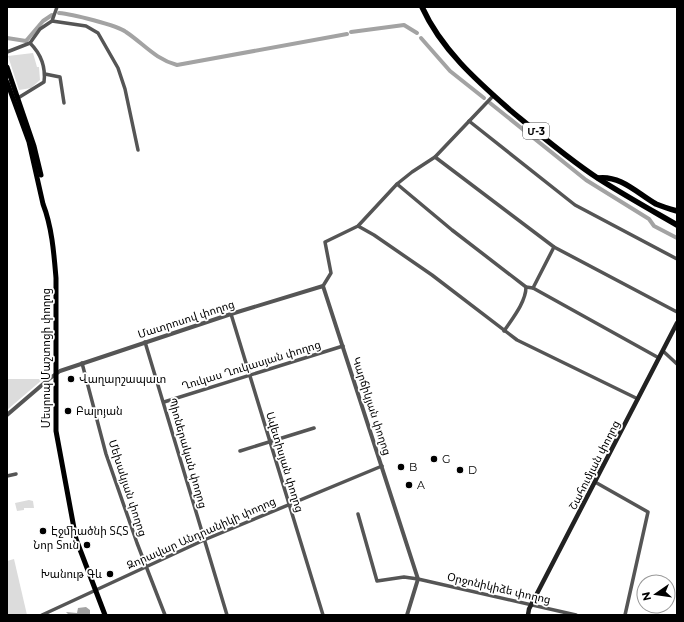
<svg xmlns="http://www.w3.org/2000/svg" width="684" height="622" viewBox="0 0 684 622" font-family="Montserrat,'Noto Sans Armenian',sans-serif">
<rect width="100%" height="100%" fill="#fff"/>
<g fill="#dcdcdc">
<polygon points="33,53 37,67 39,67 40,80 31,88 19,90 8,56"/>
<polygon points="7,379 43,379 7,410"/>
<polygon points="29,500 33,501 34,508 24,508 24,510 17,511 15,503"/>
<polygon points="14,559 27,615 7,615 7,561"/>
</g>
<polygon fill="#a3a3a3" points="86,607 90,610 90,615 69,615 66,612 77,613 78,608"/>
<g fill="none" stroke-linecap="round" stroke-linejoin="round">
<g stroke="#a3a3a3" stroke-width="4">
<path d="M59 13C71 14 117 25 126 32 144 44 155 59 177 65L347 34"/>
<polyline points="351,32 404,25 417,33"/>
<polyline points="7,38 26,41 43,21 52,15"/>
<polyline points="421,38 450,71 484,98"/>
<polyline points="490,103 586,180 649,219 654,226 677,238"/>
</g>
<g stroke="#555" stroke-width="3.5">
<polyline points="52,21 86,26 98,33 118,68 125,89 138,150"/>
<polyline points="7,52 30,43 40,29 52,21 57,7"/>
<polyline points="45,74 60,77 64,103"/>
<path d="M18 98 44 82C46 66 41 54 30 43"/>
<polyline points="469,121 575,205 677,259"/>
<polyline points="435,157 554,247 677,312"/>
<polyline points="397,184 452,230 526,287 533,288 659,358"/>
<polyline points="358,226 374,235 432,275 517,340 638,399"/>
<polyline points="323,286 331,273 325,242 358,226 397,184 412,172 435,157 494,95"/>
<polyline points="533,288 554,247"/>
<polyline points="231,314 323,615"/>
<path d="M504 331C512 319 526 302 526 287"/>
<polyline points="145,342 227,615"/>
<polyline points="663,351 677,364"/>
<polyline points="82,363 106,454 137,543 165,615"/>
<polyline points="164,402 343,346"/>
<polyline points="240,451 314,428"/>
<polyline points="7,476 16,474"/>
<polyline points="595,482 648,512 625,615"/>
<polyline points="358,514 377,581 404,577 418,579 576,615"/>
<polyline points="42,615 204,540 382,466"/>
</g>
<polyline stroke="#555" stroke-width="4" points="7,415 49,379 60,371 231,314 323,286 418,579 407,615"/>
<polyline stroke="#222" stroke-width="4.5" points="528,615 529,609 677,323"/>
<g stroke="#000" stroke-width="5">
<polyline points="7,67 34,146 41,175"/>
<path d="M7 82 29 142 43 204C52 227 54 254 56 278V431L76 539 105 615"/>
</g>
<g stroke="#000" stroke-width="5.5">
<path d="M422 7C441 49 476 80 510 110 539 134 567 158 599 179 624 195 651 210 677 225"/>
<path d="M598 178C621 175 638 194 656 204 663 207 670 209 677 211"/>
</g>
</g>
<g fill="#000" stroke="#fff" stroke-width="1.5">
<circle cx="71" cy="379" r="4"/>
<circle cx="68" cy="411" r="4"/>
<circle cx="434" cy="459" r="4"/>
<circle cx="401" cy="467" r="4"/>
<circle cx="460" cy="470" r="4"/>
<circle cx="409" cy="485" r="4"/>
<circle cx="43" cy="531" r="4"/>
<circle cx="87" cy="545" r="4"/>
<circle cx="110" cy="574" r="4"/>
</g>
<g text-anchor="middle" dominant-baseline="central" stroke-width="3.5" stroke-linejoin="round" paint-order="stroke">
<rect fill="#fff" stroke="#4c4c4c" stroke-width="1" x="523" y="123" width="26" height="16" rx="3"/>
<g font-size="10" font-weight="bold" fill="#000">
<text x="536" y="131">Մ-3</text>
</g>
<g font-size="11" fill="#000" stroke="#fff">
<text transform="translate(186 319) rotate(-18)">Մատրոսով փողոց</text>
<text transform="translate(46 358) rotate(-90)">Մեսրոպ Մաշտոցի փողոց</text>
<text transform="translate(251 365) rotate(-17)">Ղուկաս Ղուկասյան փողոց</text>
<text transform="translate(372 406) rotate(72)">Կարճիկյան փողոց</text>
<text transform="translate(188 453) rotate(74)">Պիոներական փողոց</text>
<text transform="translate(285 462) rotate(73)">Ավետիսյան փողոց</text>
<text transform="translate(594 465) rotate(-63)">Շահումյան փողոց</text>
<text transform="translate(128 488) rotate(72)">Մեխակյան փողոց</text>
<text transform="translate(201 533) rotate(-24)">Զորավար Անդրանիկի փողոց</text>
<text transform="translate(499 588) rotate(13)">Օրջոնիկիձե փողոց</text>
</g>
<g font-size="11" fill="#000" stroke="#fff" text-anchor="start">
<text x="79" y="379">Վաղարշապատ</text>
<text x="76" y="411">Բալոյան</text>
<text x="442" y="459">G</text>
<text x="409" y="467">B</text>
<text x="468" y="470">D</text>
<text x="417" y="485">A</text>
<text x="51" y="531">Էջմիածնի ՏՀՏ</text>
<text x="79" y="545" text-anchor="end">Նոր Տուն</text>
<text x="102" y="574" text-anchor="end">Խանութ Գև</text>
</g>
</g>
<rect width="684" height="622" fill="none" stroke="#000000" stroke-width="16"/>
<g transform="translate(656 594) rotate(257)"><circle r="19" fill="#ffffff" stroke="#999999"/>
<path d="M0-3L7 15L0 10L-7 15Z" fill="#000000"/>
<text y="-6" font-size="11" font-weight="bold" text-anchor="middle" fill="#000000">N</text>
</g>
</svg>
